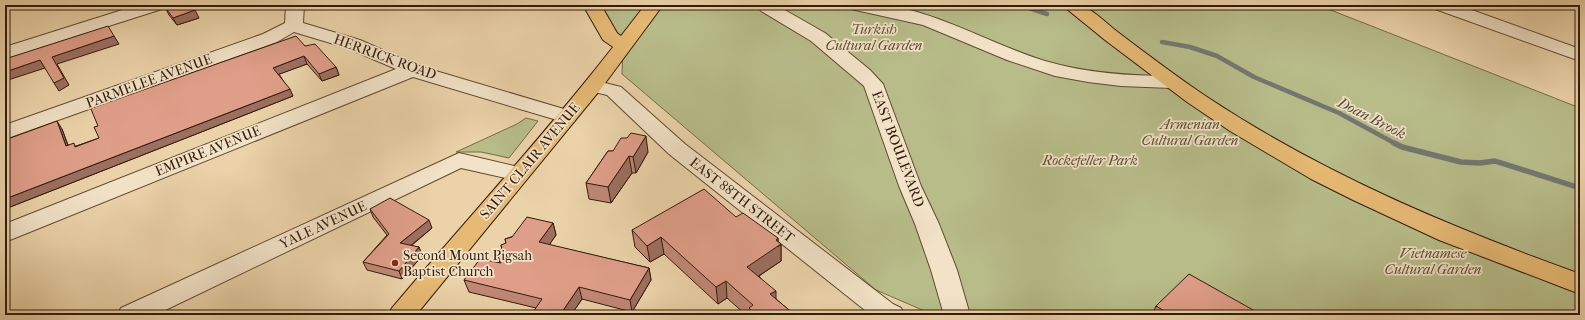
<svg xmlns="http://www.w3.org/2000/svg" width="1585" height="320" viewBox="0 0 1585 320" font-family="'IM FELL French Canon',serif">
<rect width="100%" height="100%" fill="#ebd2a9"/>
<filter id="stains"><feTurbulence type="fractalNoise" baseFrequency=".005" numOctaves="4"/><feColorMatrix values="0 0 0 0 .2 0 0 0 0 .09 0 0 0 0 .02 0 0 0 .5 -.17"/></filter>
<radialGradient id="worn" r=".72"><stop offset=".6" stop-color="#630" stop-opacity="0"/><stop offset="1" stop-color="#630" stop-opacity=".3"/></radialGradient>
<g fill="#b7bc89" stroke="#746c48">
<polygon points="600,5 1318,5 1580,108 1580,315 934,315 876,290 622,74 623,46"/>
<polygon points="526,118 538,121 509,158 481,152 456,152 517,124"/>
</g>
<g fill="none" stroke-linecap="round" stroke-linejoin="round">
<g stroke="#737770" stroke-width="4.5">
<polyline points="1020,5 1047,14"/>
<polyline points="1162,42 1190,47 1217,56 1254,77 1339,113 1396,144"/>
</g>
<polyline stroke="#737770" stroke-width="5.5" points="1394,143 1402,147 1461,162 1480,163 1495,161 1580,188"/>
<defs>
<g id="minor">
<polygon points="138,5 165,5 162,9 5,59 5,47"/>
<polygon points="286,5 304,5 303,23 360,40 419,66 574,112 577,117 574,122 567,123 413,77 5,242 5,224 396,69 347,48 294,32 277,42 5,139 5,125 263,34 285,23"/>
<polygon points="760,5 776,5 825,33 870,70 883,84 921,186 939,224 957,270 970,315 944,315 931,270 915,224 899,186 864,86 811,41 761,11 758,7"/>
<path d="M848 5C861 5 875 3 888 5 944 15 991 44 1045 61 1086 73 1128 76 1171 76L1178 78 1181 82 1178 86 1171 88 1121 86 1088 82 1055 76 1007 60 923 25 851 9Z"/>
<polygon points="1432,5 1458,5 1580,49 1580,61 1435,9"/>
<polygon points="593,80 621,87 685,144 893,304 901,308 905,315 871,315 669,154 607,95 586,90 583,86 586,82"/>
<polygon points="459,153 527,169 530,174 527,179 519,181 461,168 155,315 117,315 121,308"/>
</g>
<g id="major">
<path d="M583 5H601L617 33 621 36 645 5H663L600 90 416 315H388L392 308C465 221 543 137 613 47L603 40Z"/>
<path d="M1062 5C1068 5 1078 3 1083 6 1096 12 1108 25 1119 33 1148 55 1177 77 1207 97 1323 174 1450 227 1580 274V294L1439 240 1353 200 1311 179 1230 131 1187 102 1105 40Z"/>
</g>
</defs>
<use href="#minor" stroke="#604930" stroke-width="2"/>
<use href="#major" stroke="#321b08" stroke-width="2"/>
<use href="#minor" fill="#f2e2c7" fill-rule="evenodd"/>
<use href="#major" fill="#e6b974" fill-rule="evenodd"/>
</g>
<g fill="#c08876" stroke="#321b08">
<polygon points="165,7 199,18 177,25 169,15"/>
<polygon points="305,46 336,67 339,75 322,81 307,64 279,74 293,96 5,209 5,140 62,129 68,145 76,146 99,138"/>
<polygon points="608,151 648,152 636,173 632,173 611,203 589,199 586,183"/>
<polygon points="370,209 432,228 411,246 419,247 422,256 402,279 367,270 363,262 387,235 373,217"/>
<polygon points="736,217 778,238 778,241 781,244 781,261 759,276 776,299 795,315 746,315 727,298 718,304 664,254 650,262 635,247 632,230"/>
<polygon points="553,223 556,235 549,245 649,268 651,280 632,312 582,299 571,315 531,315 536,308 469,292 464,280 500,263 496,252 502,249 501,245 506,244 505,239"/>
<polygon points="1156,306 1262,315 1152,315"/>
</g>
<g fill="#9c6f60" stroke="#321b08">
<polygon points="195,10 199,18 177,25 173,18"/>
<polygon points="114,36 119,44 57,64 69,85 59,91 54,83 52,57"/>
<polygon points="304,56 307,64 277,75 273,68"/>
<polygon points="40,60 45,68 5,81 5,72"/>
<polygon points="336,67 339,75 322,81 319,74"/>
<polygon points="290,89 293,96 5,209 5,199"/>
<polygon points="57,121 62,129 71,154 66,146"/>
<polygon points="646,136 648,152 636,173 633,157"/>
<polygon points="629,156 632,173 611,203 608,187"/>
<polygon points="429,220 432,228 404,251 400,243"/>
<polygon points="553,223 556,235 543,254 539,242"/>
<polygon points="661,237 664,254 650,262 647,246"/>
<polygon points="778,238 778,247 781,244 781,261 748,283 747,267"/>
<polygon points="419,247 422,256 402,279 399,271"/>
<polygon points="649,268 651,280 632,312 630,300"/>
<polygon points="726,281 727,298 718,304 716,287"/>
<polygon points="579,287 582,299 571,315 560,315"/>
<polygon points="776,291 776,308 770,294"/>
</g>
<g fill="#df9e89" stroke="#321b08">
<polygon points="172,5 191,5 195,10 173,18 165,7"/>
<polygon points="108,26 114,36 52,57 64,78 54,83 40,60 5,72 5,59"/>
<polygon points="296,36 305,46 315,44 336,67 319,74 304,56 273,68 290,89 5,199 5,140 57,121 66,146 74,143 75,147 99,138 94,127 98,126 91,109 92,108"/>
<polygon points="631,133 646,136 633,157 629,156 608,187 586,183 608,151 613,151 621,138 627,138"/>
<polygon points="704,189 736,217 743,213 778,238 776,240 781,244 747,267 776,291 770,294 795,315 756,315 749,308 753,305 726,281 716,287 661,237 647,246 632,230"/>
<polygon points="390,198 429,220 400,243 419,247 399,271 363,262 389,234 370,209"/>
<polygon points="527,217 553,223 539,242 649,268 630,300 579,287 560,315 531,315 542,299 464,280 480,259 501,263 496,252 502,249 501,245 506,243 505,239 512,237"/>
<polygon points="1189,274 1262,315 1171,315 1156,306"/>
</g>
<circle fill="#8f2418" stroke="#f2e2c7" stroke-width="1.5" cx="395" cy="263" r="4"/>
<g text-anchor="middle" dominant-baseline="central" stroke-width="3.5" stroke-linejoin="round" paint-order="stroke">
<g font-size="14" font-style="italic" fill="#5a4b2f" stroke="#f2e2c7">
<text x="874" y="29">Turkish<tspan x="874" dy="16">Cultural Garden</tspan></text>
<text x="1190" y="124">Armenian<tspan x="1190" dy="16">Cultural Garden</tspan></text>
<text x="1090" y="160">Rockefeller Park</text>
<text x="1433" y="253">Vietnamese<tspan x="1433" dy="16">Cultural Garden</tspan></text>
</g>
<g font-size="14" fill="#321b08" stroke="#f2e2c7">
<text transform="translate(385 57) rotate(20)">HERRICK ROAD</text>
<text transform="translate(149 81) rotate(-20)">PARMELEE AVENUE</text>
<text transform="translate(898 149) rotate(69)">EAST BOULEVARD</text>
<text transform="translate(208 151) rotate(-22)">EMPIRE AVENUE</text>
<text transform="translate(530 161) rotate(-50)">SAINT CLAIR AVENUE</text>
<text transform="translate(742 200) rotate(38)">EAST 88TH STREET</text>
<text transform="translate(323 225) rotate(-25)">YALE AVENUE</text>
</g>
<g font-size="14" fill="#321b08" stroke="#f2e2c7" text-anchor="start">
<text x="403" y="255">Second Mount Pigsah<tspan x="403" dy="16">Baptist Church</tspan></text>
</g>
<g font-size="15" font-style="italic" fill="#53493c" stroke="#f2e2c7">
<text transform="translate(1372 118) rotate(27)">Doan Brook</text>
</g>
</g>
<rect width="1585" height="320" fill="none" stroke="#ebd2a9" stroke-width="20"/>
<rect x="6" y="6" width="1573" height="308" fill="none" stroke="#321b08" stroke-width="2"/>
<rect x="10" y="10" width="1565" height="300" fill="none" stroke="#321b08"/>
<rect width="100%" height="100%" filter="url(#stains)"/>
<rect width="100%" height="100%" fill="url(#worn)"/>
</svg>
